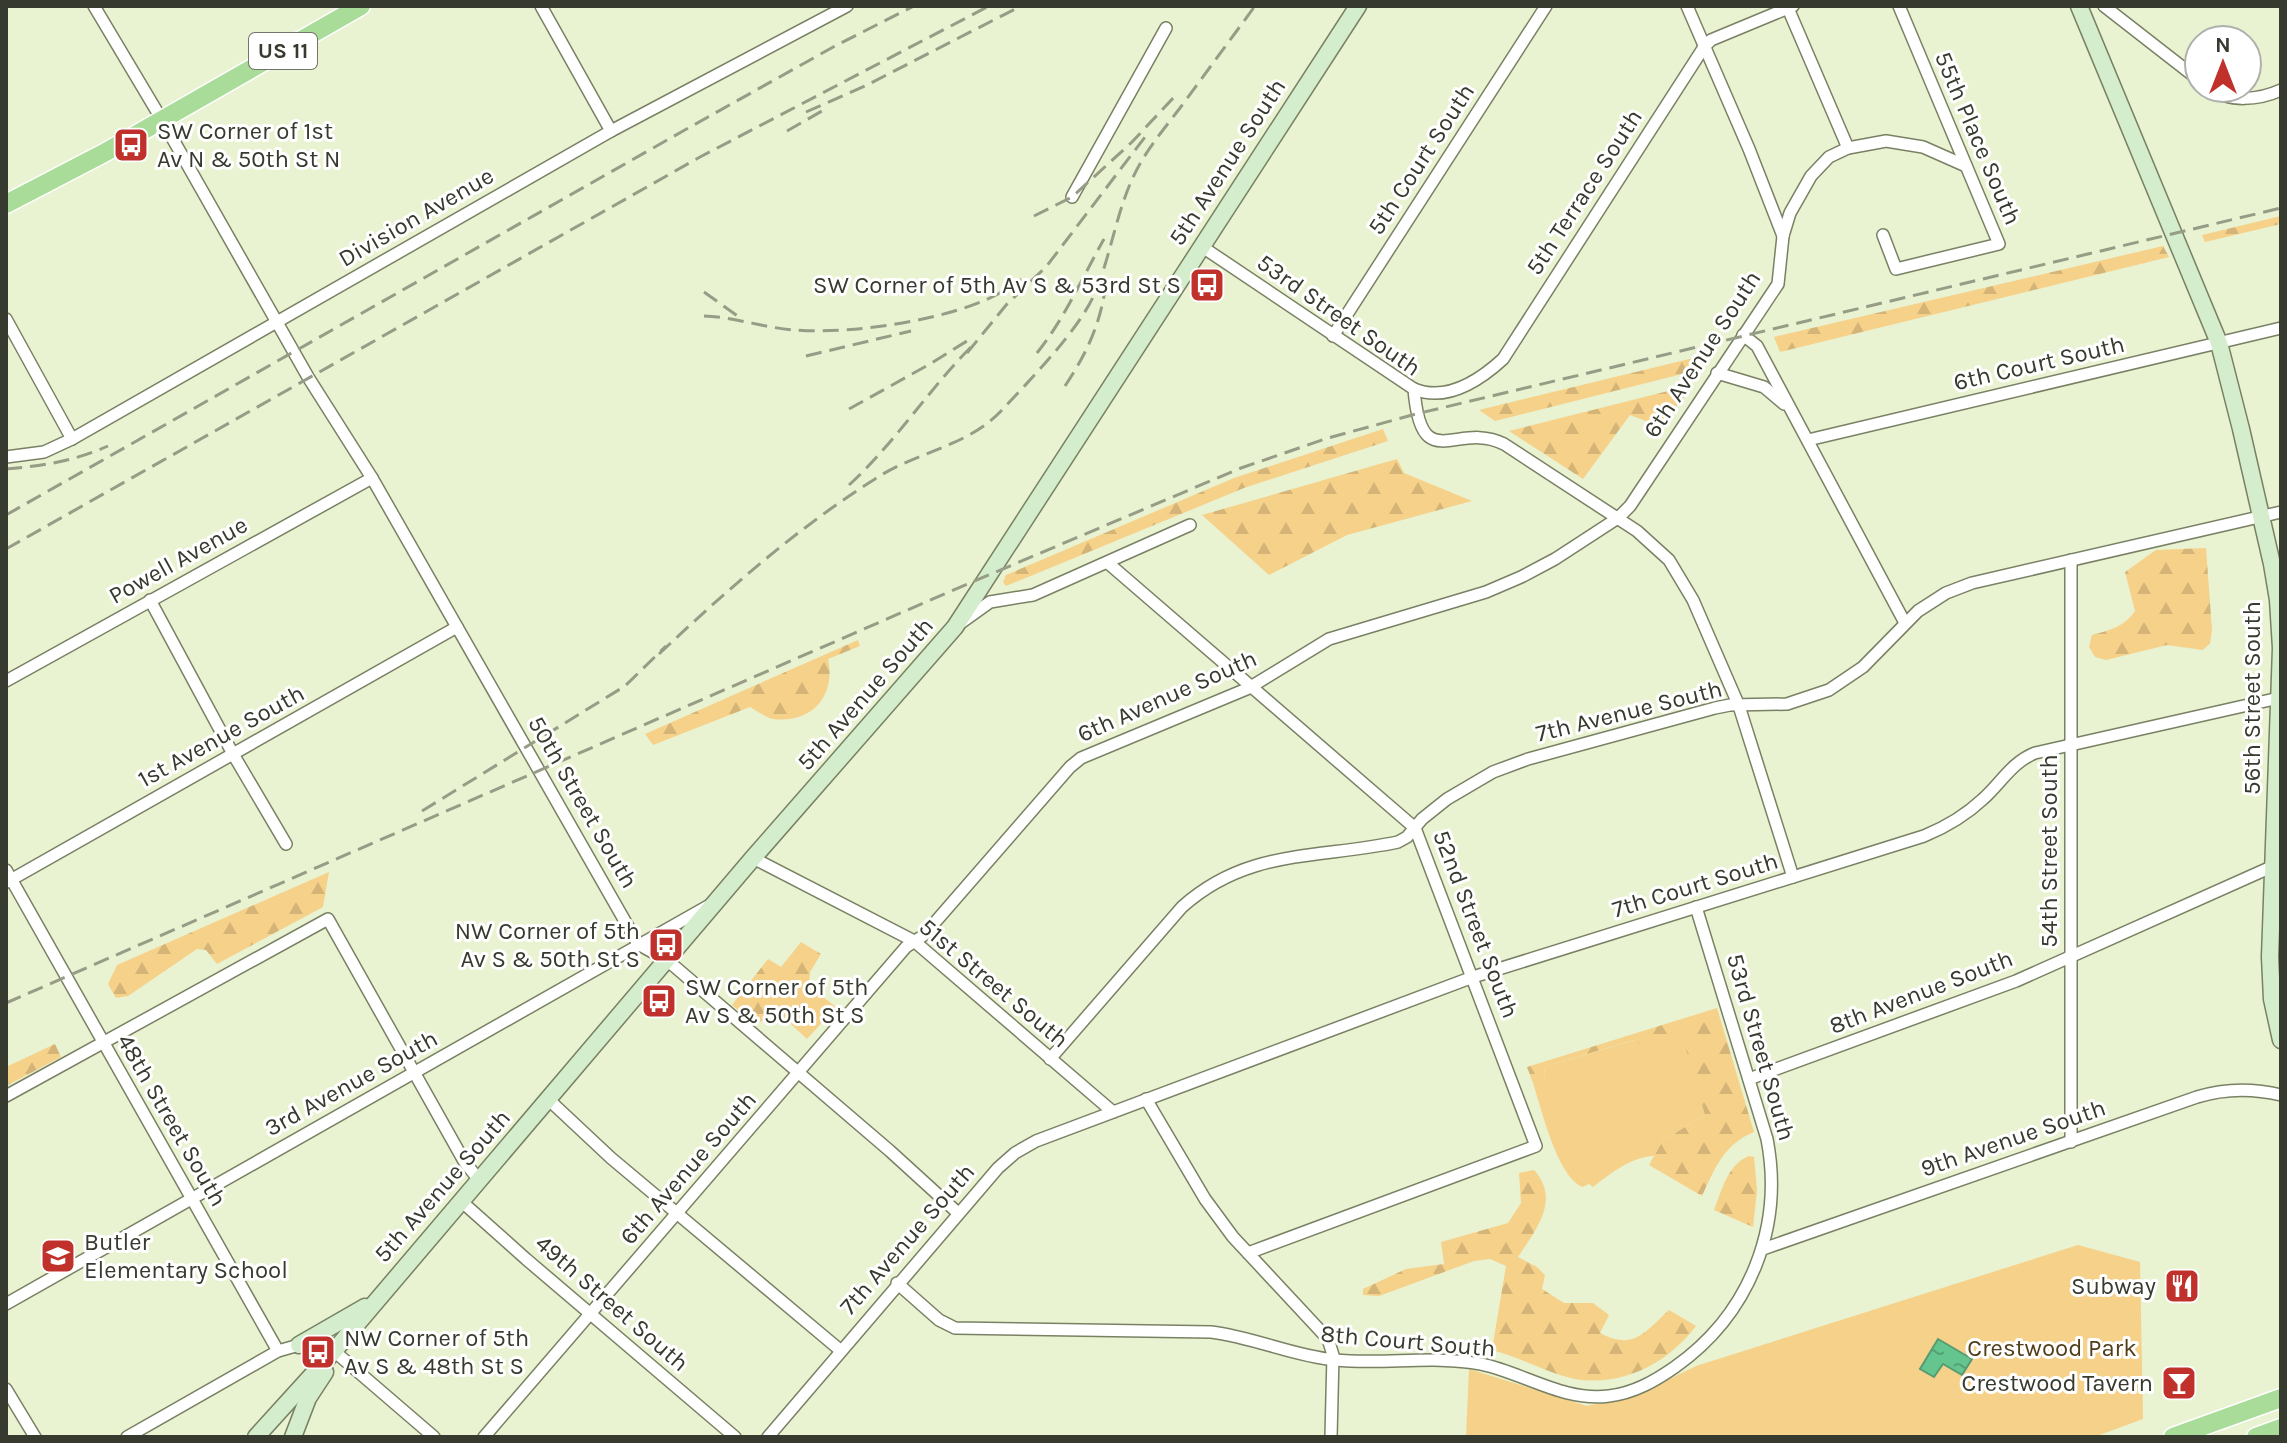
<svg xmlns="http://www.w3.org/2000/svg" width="2287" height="1443" viewBox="0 0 2287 1443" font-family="Karla,sans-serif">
<defs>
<pattern id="forest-firs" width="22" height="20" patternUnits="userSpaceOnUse" patternTransform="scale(2)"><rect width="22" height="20" fill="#f6d189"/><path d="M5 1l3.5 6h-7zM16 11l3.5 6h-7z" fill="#d4b477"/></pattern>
<pattern id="water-ripples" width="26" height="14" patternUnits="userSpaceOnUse" patternTransform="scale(2)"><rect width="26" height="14" fill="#65c58f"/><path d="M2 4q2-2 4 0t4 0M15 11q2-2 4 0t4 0" fill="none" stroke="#54a175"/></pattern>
</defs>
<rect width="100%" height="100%" fill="#e9f2d1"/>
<g fill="url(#forest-firs)">
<polygon points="2281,216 2281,224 2205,242 2202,235"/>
<polygon points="2163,246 2169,257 1780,352 1774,337"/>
<polygon points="1710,354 1702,369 1495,421 1479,410"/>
<polygon points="1688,386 1688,393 1659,426 1630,415 1583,479 1509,431"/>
<polygon points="1383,429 1388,441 1244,488 1006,586 1003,582 1006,575 1234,478"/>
<polygon points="1397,459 1404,473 1472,501 1347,535 1269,575 1202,515"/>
<path d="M2206 548 2212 630 2210 643 2203 650 2167 645 2106 660 2095 657 2089 647 2092 635C2110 630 2124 627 2135 611L2125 572 2156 550Z"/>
<path d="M858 640 860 646 828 659C836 696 812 724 773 719 765 717 757 711 750 707L653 745 645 734Z"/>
<polygon points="329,872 323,907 217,964 206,950 197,949 128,996 116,998 108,984 117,965"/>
<polygon points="801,942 821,954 810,972 809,986 836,1007 807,1039 782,1016 771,1013 757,1025 732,1005 768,959 781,967"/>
<path d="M1717 1008 1754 1132C1724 1144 1715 1168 1702 1196L1649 1165 1663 1140 1705 1115 1634 1040 1544 1067 1545 1078 1533 1083 1527 1067Z"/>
<polygon points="55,1044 61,1057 6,1086 6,1067"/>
<path d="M1749 1156 1754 1157 1757 1190 1753 1227 1714 1210C1722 1190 1728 1164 1749 1156Z"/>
<path d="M1534 1170C1561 1200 1536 1229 1518 1257L1537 1267 1545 1275 1542 1289 1564 1303H1593L1609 1315 1600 1333C1634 1351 1645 1332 1669 1310L1696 1326C1668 1363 1623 1387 1575 1379 1549 1374 1520 1357 1492 1350L1506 1266 1490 1259 1474 1261 1379 1296 1363 1295V1289L1406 1269 1444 1264 1441 1242 1508 1223 1521 1203 1519 1173Z"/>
</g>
<g fill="#f6d189">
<path d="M1635 1040 1648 1053 1684 1042 1705 1115 1663 1140 1654 1156C1631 1157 1611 1173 1593 1187L1589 1184 1582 1187C1556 1174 1542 1110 1533 1083L1545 1078 1544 1067Z"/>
<polygon points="2078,1245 2140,1262 2143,1419 2094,1437 1466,1437 1469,1369 1587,1406 1637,1395 1696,1366"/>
</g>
<polygon fill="url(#water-ripples)" stroke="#579b72" stroke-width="2" points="1938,1339 1972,1359 1962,1375 1943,1364 1934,1377 1920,1369"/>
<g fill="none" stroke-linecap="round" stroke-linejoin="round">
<defs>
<g id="street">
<polyline points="94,6 162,120 308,377 372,478 638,944 667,960 890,1151 958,1213"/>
<polyline points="541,6 611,131"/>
<polyline points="1687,6 1749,149 1783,236"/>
<polyline points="1787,6 1848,148"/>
<polyline points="2104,6 2199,80"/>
<path d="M2210 88C2229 103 2259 100 2281 90"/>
<polyline points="1072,197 1166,28"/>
<polyline points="1883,235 1896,269 1999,244 1899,6"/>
<path d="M1201 246 1414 389C1421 478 1457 420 1504 444L1637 531 1669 560 1693 600 1739 706 1793 877"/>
<polyline points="6,319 72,439"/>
<polyline points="1743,335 1757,346 1905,623"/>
<polyline points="1333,336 1546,6"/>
<polyline points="1717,373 1764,387 1784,404"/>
<path d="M1414 389C1446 402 1479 381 1503 359L1704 47 1711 40 1793 6"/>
<polyline points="1808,440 2281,328"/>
<polyline points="6,457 44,452 72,439 611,131 847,6"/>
<polyline points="1108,563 1415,828 1536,1146 1248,1253"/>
<polyline points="150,600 233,754 286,844"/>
<polyline points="962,622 990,602 1033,595 1190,525"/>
<polyline points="6,681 372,478"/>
<polyline points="753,858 914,941 1113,1112"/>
<polyline points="6,870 278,1351"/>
<polyline points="7,882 457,627"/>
<path d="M1050 1059 1182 907C1248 848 1318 859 1398 842L1407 837 1422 819 1447 799 1493 772 1528 759 1715 708 1730 705 1787 704 1829 690 1863 667 1918 611 1946 593 1972 583 2281 512"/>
<polyline points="1749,1079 2016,981 2278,864"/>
<polyline points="6,1096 328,919 464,1161 479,1180"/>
<polyline points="548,1099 611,1158 840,1350"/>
<polyline points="1146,1099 1205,1199 1233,1237 1328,1339 1333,1355 1331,1437"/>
<polyline points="2071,1142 2071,560"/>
<polyline points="461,1201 526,1259 735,1437"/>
<path d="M1763 1249 2197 1097C2226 1088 2252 1088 2281 1095"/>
<path d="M897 1283 939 1320 955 1328 1211 1332C1253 1337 1293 1356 1335 1360 1383 1365 1433 1355 1481 1364 1524 1373 1564 1402 1609 1396 1634 1393 1655 1381 1675 1367 1750 1314 1784 1227 1767 1139L1696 907"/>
<polyline points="6,1304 708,906"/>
<polyline points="6,1389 35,1437"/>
<polyline points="127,1437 278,1351 299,1345 334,1351 434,1437"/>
<polyline points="484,1437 906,947 924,935 1070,767 1081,758 1249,688 1329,639 1486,592 1521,577 1555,559 1618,518 1630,506 1778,284 1783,236 1790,213 1811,176 1829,157 1848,148 1886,141 1923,147 1966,166"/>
<path d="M768 1437 998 1168 1015 1153 1036 1141 1473 977 1924 836C1946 827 1966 815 1983 799 2001 783 2012 762 2035 753L2279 698"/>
</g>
<g id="secondary">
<polyline points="2079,6 2219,343 2241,429 2272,564 2278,600 2281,648 2270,957 2272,999 2281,1040"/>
<polyline points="299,1345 365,1307"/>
<polyline points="256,1437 334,1351 753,858 955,627 1358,6"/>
<polyline points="293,1437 308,1398 325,1372"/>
</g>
<g id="primary">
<polyline points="6,204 104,153 361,6"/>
<polyline points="2173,1437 2281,1398"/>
<polyline points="2256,1437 2281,1428"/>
</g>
</defs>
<use href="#street" stroke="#798164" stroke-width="14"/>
<use href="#secondary" stroke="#798164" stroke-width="19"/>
<use href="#primary" stroke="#fff" stroke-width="21"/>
<use href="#street" stroke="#fff" stroke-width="11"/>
<use href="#secondary" stroke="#d4edcc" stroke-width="16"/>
<use href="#primary" stroke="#a9dc98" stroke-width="18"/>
<g stroke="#969c85" stroke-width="3" stroke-dasharray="16 8" stroke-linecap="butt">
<polyline points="806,112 865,86 1021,6"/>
<polyline points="787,131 822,111"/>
<polyline points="1034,216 1072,197 1132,142 1177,94"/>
<polyline points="704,292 739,317"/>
<path d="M704 316C735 317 764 328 795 330 854 335 976 318 1021 279"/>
<polyline points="967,353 1007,304 1046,267 1145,137"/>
<path d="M1037 353C1065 318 1082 278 1104 239"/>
<polyline points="806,356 911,331"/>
<path d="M1065 386C1087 353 1101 323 1106 283"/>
<polyline points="849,409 930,364 967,341"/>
<path d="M6 469C43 466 74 461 108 446"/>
<path d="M849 485C895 443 928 390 972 346"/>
<polyline points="6,515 683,131 835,46 914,6"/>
<polyline points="6,549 700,157 989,6"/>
<path d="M659 654C727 590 796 529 875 479 915 452 967 447 1001 411 1030 380 1079 330 1095 293 1113 250 1117 203 1141 162 1152 143 1167 125 1180 108 1205 74 1230 40 1255 6"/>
<polyline points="422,811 625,686 666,646"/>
<polyline points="6,1003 958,588 1241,468 1328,438 1416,414 2281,208"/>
</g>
</g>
<defs>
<symbol id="bus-square" viewBox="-11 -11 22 22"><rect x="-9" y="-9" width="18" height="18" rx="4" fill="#bf312a" stroke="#fff"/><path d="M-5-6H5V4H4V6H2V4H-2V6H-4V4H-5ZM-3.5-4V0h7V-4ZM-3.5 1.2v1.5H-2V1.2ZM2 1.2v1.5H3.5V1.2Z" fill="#fff"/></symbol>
<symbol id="school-square" viewBox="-11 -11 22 22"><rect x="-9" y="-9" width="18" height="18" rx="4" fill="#bf312a" stroke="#fff"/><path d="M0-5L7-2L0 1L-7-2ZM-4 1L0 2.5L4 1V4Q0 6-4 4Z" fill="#fff"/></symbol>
<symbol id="restaurant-square" viewBox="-11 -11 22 22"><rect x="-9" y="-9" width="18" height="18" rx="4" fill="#bf312a" stroke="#fff"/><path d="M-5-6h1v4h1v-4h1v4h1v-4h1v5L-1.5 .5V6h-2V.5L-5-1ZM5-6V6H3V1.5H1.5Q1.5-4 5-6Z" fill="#fff"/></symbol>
<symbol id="bar-square" viewBox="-11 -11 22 22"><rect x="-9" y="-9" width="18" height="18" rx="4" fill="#bf312a" stroke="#fff"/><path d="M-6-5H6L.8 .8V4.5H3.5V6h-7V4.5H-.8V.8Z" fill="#fff"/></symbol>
</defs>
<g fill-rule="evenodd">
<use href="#bus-square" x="111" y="125" width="40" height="40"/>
<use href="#bus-square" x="1187" y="265" width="40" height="40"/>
<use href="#bus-square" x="646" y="925" width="40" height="40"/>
<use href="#bus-square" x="639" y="981" width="40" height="40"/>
<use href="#school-square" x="38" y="1236" width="40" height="40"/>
<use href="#restaurant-square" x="2162" y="1266" width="40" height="40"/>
<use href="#bus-square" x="298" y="1332" width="40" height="40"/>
<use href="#bar-square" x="2159" y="1363" width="40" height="40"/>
</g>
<g text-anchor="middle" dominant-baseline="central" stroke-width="6" stroke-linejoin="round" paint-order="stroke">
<rect fill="#fff" stroke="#73756d" stroke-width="2" x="249" y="33" width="68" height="36" rx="6"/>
<g font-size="22" font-weight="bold" fill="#373a2e">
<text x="283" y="51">US 11</text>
</g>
<g font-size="24" fill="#373a2e" stroke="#fff" text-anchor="start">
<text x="157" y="131">SW Corner of 1st<tspan x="157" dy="28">Av N &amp; 50th St N</tspan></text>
<text x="1181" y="285" text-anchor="end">SW Corner of 5th Av S &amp; 53rd St S</text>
<text x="640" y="931" text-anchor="end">NW Corner of 5th<tspan x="640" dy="28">Av S &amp; 50th St S</tspan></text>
<text x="685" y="987">SW Corner of 5th<tspan x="685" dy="28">Av S &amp; 50th St S</tspan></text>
<text x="84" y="1242">Butler<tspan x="84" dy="28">Elementary School</tspan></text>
<text x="2156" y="1286" text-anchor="end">Subway</text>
<text x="344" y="1338">NW Corner of 5th<tspan x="344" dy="28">Av S &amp; 48th St S</tspan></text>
<text x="2153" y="1383" text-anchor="end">Crestwood Tavern</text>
</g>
<g font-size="24" fill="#373a2e" stroke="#fff">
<text transform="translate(1978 138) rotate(67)">55th Place South</text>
<text transform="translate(1421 159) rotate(-57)">5th Court South</text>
<text transform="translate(1227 162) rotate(-57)">5th Avenue South</text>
<text transform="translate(1584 192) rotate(-57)">5th Terrace South</text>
<text transform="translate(416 217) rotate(-30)">Division Avenue</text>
<text transform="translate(1339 315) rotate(35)">53rd Street South</text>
<text transform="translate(1702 354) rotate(-57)">6th Avenue South</text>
<text transform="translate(2039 363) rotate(-13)">6th Court South</text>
<text transform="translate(178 560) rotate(-29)">Powell Avenue</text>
<text transform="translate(865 694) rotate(-49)">5th Avenue South</text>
<text transform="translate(1167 696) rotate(-24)">6th Avenue South</text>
<text transform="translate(2252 698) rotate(-90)">56th Street South</text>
<text transform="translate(1629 711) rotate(-14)">7th Avenue South</text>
<text transform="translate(221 736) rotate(-29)">1st Avenue South</text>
<text transform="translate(583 802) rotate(60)">50th Street South</text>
<text transform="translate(2049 851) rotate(-90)">54th Street South</text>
<text transform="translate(1695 885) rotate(-17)">7th Court South</text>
<text transform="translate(1476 924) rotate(69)">52nd Street South</text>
<text transform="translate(994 983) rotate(40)">51st Street South</text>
<text transform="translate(1921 992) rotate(-21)">8th Avenue South</text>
<text transform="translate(1761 1047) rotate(74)">53rd Street South</text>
<text transform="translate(351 1083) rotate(-29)">3rd Avenue South</text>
<text transform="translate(172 1120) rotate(60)">48th Street South</text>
<text transform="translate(2013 1138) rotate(-19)">9th Avenue South</text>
<text transform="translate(688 1168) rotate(-49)">6th Avenue South</text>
<text transform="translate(442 1186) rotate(-49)">5th Avenue South</text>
<text transform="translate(907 1239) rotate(-49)">7th Avenue South</text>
<text transform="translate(612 1303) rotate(41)">49th Street South</text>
<text transform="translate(1408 1341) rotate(5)">8th Court South</text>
</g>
<g font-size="24" fill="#513e18" stroke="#fff">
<text x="2052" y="1348">Crestwood Park</text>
</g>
</g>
<rect width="2287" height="1443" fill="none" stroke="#373a2e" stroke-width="16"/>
<g transform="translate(2223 64)"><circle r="38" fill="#ffffff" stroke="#afb0ab" stroke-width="2"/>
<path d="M0-6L14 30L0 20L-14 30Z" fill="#bf312a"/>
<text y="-12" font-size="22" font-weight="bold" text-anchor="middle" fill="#373a2e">N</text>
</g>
</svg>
